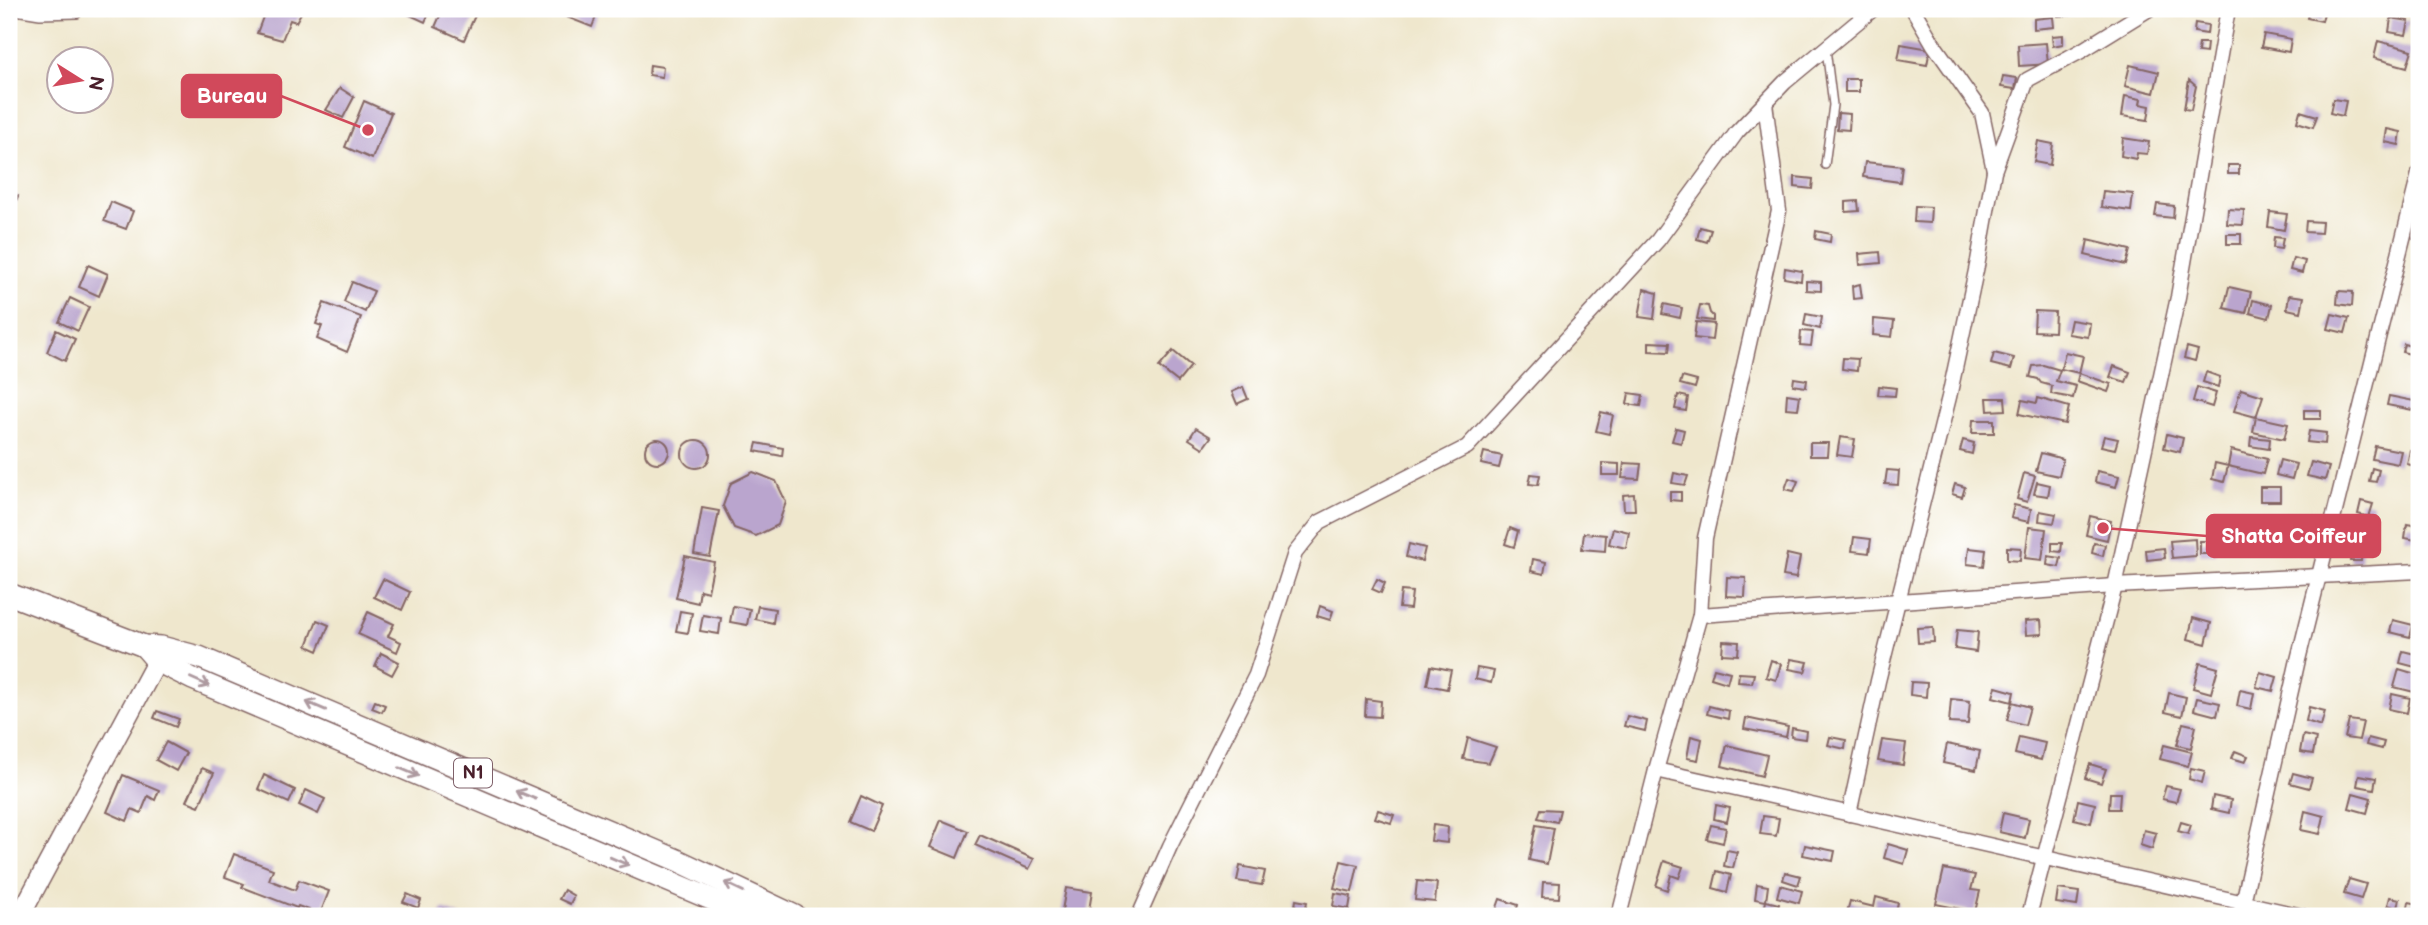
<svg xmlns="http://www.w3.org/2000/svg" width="2428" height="925" viewBox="0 0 2428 925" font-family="'Balsamiq Sans',sans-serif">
<rect width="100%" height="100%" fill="#fff"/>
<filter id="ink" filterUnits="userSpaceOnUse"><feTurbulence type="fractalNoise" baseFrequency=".0143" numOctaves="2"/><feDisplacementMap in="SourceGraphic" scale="14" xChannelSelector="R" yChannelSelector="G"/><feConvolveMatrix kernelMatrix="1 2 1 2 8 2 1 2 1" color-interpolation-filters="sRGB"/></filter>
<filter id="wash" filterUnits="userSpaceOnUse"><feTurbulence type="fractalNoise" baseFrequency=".00686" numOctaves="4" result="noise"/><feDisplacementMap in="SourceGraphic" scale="28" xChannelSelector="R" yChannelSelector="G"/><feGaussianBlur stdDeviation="1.57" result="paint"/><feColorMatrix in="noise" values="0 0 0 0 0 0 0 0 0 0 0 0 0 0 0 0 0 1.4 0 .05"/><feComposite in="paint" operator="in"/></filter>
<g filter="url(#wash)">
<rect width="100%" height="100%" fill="#efe7cd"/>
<g id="blocks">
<g fill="#baa5ce">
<polygon points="266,9 296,9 302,11 296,22 290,20 282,40 257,33"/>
<polygon points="397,9 431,9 425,22"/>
<polygon points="443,9 478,9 464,40 435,27"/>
<polygon points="567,9 599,9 592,27 564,16"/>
<polygon points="2057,9 2073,9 2073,15 2058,16"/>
<polygon points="2309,9 2325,9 2322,21 2307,18"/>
<polygon points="2053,17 2054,27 2034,29 2034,19"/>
<polygon points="2391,18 2409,21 2406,35 2389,32"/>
<polygon points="2195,23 2208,25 2207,34 2194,32"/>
<polygon points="2264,34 2291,39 2289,52 2261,47"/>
<polygon points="2063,35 2063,44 2053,46 2052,36"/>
<polygon points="2378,41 2412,50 2407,67 2374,58"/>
<polygon points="2046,43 2048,64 2019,66 2018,45"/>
<polygon points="2199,43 2207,43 2206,53 2198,52"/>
<polygon points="1901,44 1930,49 1927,65 1898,60"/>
<polygon points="650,65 663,67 662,77 649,75"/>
<polygon points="2130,65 2159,72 2154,93 2125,86"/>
<polygon points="2003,76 2017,78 2015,89 2001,87"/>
<rect x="1845" y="79" width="14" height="13"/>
<polygon points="2189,80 2196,86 2191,110 2184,109"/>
<polygon points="340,88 354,97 343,118 326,110"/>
<polygon points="2125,96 2141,99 2140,104 2150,106 2148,120 2122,116"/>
<polygon points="2333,99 2346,101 2343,116 2330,113"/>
<polygon points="364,101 391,113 372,159 345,147"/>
<polygon points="2300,111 2317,116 2313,127 2297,122"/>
<polygon points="1838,113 1850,114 1849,130 1837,129"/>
<polygon points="2387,129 2401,132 2399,145 2385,142"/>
<polygon points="2123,138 2149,142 2147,154 2137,153 2136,159 2121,156"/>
<polygon points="2038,141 2053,144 2050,165 2034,162"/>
<polygon points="1865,162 1902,166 1900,182 1863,177"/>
<rect x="2228" y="165" width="11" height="9"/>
<polygon points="1795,177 1813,179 1812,189 1795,187"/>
<polygon points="2103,191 2133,194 2131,211 2101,207"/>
<polygon points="9,192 18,196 9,218"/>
<polygon points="1858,201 1859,211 1846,212 1846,202"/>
<polygon points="111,202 133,211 126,229 104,221"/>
<polygon points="2157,204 2174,206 2173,218 2155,216"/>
<polygon points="1915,206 1931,207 1930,223 1914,222"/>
<polygon points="2228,209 2244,210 2243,225 2227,224"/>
<polygon points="2270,212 2287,214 2284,230 2268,227"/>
<polygon points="2306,221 2322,222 2321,233 2305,232"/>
<polygon points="2416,225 2419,225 2419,241 2413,239"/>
<polygon points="1700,227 1711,230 1707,242 1697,239"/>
<polygon points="1816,231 1831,234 1830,242 1815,239"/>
<rect x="2227" y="234" width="14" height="10"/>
<polygon points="2274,237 2283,238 2281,249 2273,248"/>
<polygon points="2088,240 2130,250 2126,265 2085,255"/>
<polygon points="1880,252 1881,263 1860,265 1859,254"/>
<polygon points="2293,258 2305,261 2302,273 2290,270"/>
<polygon points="88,265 108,274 99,296 79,287"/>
<polygon points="1785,268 1802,271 1801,281 1784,278"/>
<polygon points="1806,281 1821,282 1821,291 1806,290"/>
<polygon points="352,282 374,291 365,312 344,302"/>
<polygon points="1860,284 1862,298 1853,299 1852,286"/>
<polygon points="2229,287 2251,292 2246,313 2224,308"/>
<polygon points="1644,289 1657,293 1654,319 1639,317"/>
<polygon points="2338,291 2353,292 2352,306 2337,304"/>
<polygon points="2289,295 2304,297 2301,312 2287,309"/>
<polygon points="70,298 89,307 78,331 59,322"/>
<polygon points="2253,300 2272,305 2269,318 2250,313"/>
<polygon points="324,303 361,317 347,352 317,339 322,326 316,324"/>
<polygon points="1664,304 1682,308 1680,318 1662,314"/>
<polygon points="1700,305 1708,306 1710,313 1713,316 1713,321 1697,319"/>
<polygon points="2035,311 2055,312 2054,332 2034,331"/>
<polygon points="1806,314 1822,317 1820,329 1804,325"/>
<polygon points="2332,314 2349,318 2345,333 2328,329"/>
<polygon points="1874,319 1894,321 1892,337 1873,335"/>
<polygon points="2071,320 2090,323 2088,337 2068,334"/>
<polygon points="1696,322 1714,324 1712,340 1694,338"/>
<polygon points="56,330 75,339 65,361 47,352"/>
<polygon points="1801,331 1813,332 1811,346 1800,345"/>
<polygon points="1649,342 1670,343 1669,352 1649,351"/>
<polygon points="2404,344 2417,348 2415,355 2402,352"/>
<polygon points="2187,347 2198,350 2195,361 2184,358"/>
<polygon points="1173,351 1191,366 1178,382 1159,367"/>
<polygon points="2065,352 2083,356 2079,373 2061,369"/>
<polygon points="1994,353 2014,358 2011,369 1991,364"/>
<polygon points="1843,358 1858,359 1857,371 1842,369"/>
<polygon points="2043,365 2060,370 2056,381 2076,386 2073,398 2051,394 2052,386 2041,383 2038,379 2030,377 2033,366"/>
<polygon points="2114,366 2130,372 2126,382 2110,377"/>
<polygon points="2206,372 2220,377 2218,387 2203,382"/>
<polygon points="2079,373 2111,384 2108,392 2077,381"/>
<polygon points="1682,377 1697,381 1695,388 1680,384"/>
<polygon points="1794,378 1807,380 1806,387 1793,385"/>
<polygon points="1879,386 1896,388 1895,396 1878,395"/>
<polygon points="1243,387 1248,399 1237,404 1232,392"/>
<polygon points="2197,387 2216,393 2212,407 2193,401"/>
<polygon points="2241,389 2263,396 2256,417 2288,424 2284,439 2253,432 2256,417 2234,411"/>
<polygon points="1629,393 1643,395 1641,406 1627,404"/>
<polygon points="1787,394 1800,396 1798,409 1786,408"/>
<polygon points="1678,395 1688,397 1686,411 1675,409"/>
<polygon points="2389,396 2419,402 2418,411 2387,405"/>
<polygon points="1987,398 2005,398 2006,410 1988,411"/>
<polygon points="2038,398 2069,407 2065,424 2019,414 2022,400 2037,403"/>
<rect x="2304" y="410" width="17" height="9"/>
<polygon points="1601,412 1613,415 1609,434 1596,431"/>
<polygon points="1973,420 1994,420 1994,433 1972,433"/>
<polygon points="1196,428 1211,437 1203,448 1189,439"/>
<polygon points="1676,428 1684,430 1681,443 1672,441"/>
<polygon points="2309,431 2326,433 2325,444 2307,442"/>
<polygon points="2167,434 2183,438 2180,452 2164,448"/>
<polygon points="2104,436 2118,439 2115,449 2101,446"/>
<polygon points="1840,437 1855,439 1852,457 1837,455"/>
<polygon points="2251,437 2270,439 2269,449 2250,446"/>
<circle cx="657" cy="451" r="12"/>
<circle cx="696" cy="454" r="14"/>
<polygon points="1963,440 1974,443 1972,454 1960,451"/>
<polygon points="757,443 783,448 782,456 755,451"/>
<polygon points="1810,443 1828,443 1827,456 1810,456"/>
<polygon points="2375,446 2401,451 2398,464 2372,459"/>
<polygon points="2231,450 2267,459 2263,474 2228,466 2224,482 2212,479 2215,463 2228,466"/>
<polygon points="2410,450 2419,452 2419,467 2407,464"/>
<polygon points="1484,452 1502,456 1499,468 1481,464"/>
<polygon points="2041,453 2063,459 2059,476 2036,471"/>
<polygon points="2280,460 2296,464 2292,479 2276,475"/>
<polygon points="2311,462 2329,467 2325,480 2307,476"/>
<polygon points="1602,463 1619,464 1619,475 1602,475"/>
<polygon points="1624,463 1641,464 1639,479 1622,478"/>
<polygon points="2372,468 2379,470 2376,482 2369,481"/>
<polygon points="1887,470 1899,471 1898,485 1885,484"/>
<polygon points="2097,471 2119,476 2116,487 2095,482"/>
<polygon points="753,472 776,481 786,502 778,525 756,536 734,528 723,506 731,483"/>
<polygon points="1674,473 1688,476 1685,485 1672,483"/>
<polygon points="2024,473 2035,476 2027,502 2017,499"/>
<polygon points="1531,474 1540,475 1538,485 1529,484"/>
<polygon points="1789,478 1798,481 1794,491 1785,489"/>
<polygon points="2037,482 2050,485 2048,496 2034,494"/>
<polygon points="1955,484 1965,487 1962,497 1952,494"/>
<rect x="2260" y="487" width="20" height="14"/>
<polygon points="1670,492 1681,492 1681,501 1670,500"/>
<polygon points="1634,494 1635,510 1624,510 1623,495"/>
<polygon points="2361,501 2373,504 2369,517 2358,514"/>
<polygon points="2014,505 2031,509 2029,522 2011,518"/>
<polygon points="702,508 719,511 710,557 694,554"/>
<polygon points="2040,511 2056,514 2054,523 2039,521"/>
<polygon points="2090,516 2111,521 2107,540 2086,535"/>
<polygon points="2407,524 2418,526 2416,540 2405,538"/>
<polygon points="2029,527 2046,529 2042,560 2025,558"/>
<polygon points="1510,528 1518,531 1514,547 1505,544"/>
<polygon points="1613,528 1629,532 1626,548 1609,544"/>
<polygon points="1584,533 1606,535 1605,551 1582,549"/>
<polygon points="1854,537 1871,539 1869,553 1852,551"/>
<polygon points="2195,539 2196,556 2172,558 2170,541"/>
<polygon points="2200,541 2215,541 2216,554 2200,554"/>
<polygon points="2052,543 2062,543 2061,552 2052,551"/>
<polygon points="2094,543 2105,545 2103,556 2092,553"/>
<polygon points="1409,544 1425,548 1422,561 1406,557"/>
<polygon points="2007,547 2021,548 2020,561 2007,560"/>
<polygon points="2351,547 2362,547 2361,561 2350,561"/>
<polygon points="1969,548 1986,550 1984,566 1967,564"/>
<polygon points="2164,548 2165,558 2147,560 2146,550"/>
<polygon points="1787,554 1800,557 1796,578 1783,576"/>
<polygon points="685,556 714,562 708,592 700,590 698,603 676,598"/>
<polygon points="2048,556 2061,558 2059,567 2047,565"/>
<polygon points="1533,559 1546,562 1544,574 1531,571"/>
<polygon points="1727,577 1746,578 1745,597 1726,596"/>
<polygon points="383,579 410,592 402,610 374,597"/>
<polygon points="1377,579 1385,583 1381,593 1372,589"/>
<polygon points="1401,591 1412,592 1410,609 1399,608"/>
<polygon points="733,606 750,609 747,625 730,622"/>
<polygon points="758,606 775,609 773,623 755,619"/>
<polygon points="1320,606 1333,611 1330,620 1317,616"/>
<polygon points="680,611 692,613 688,633 676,631"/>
<polygon points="368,612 394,624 388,636 401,642 397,652 358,634"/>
<polygon points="703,615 721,618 719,634 700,631"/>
<polygon points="2193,618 2211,623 2206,644 2188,639"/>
<polygon points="317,620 329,625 318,651 307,646"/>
<polygon points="2041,620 2042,634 2026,635 2025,621"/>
<polygon points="2393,620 2413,625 2410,637 2390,632"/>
<polygon points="1933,627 1934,642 1918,643 1917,628"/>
<polygon points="1957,630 1978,632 1976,652 1955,649"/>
<polygon points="1723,641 1739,642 1738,655 1722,654"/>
<polygon points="2403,651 2419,655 2419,668 2400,663"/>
<polygon points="381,653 399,662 392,675 375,666"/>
<polygon points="1791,659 1808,662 1805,672 1789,669"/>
<polygon points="1771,660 1781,664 1776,680 1766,677"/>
<polygon points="2200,663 2218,668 2211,693 2193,688"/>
<polygon points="1431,666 1451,670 1447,689 1427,685"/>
<polygon points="1477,668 1494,671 1491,683 1475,679"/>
<polygon points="1714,668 1730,672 1727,683 1711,678"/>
<polygon points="2399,669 2419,675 2418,693 2394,687"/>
<polygon points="2260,672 2277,677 2273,691 2256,687"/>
<polygon points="1739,673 1754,674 1752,683 1738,682"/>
<polygon points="1911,682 1927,683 1926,697 1910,695"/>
<polygon points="1996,687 2014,692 2012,702 2030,707 2025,725 2007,720 2012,702 1993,697"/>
<polygon points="2240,690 2254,693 2251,709 2237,706"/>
<polygon points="2169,693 2186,697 2182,716 2165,712"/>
<polygon points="2392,694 2410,698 2407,713 2389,709"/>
<polygon points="2197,698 2220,703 2217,716 2194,710"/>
<polygon points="1366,699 1381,701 1380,717 1365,716"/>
<polygon points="1951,699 1970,701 1968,724 1949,723"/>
<polygon points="375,701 385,705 382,712 372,708"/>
<polygon points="1709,706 1729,711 1728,719 1707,714"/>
<polygon points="2309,707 2325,711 2321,726 2306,721"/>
<polygon points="157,711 179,719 176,727 154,718"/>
<polygon points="1627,716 1647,721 1645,731 1624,726"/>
<polygon points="1746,718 1788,727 1786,737 1744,729"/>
<polygon points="2349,720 2363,722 2359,740 2345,738"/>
<polygon points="2183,723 2196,726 2191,748 2177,745"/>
<polygon points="1792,728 1806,731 1805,739 1791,737"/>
<polygon points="2303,735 2316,738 2313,754 2300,752"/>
<polygon points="1691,736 1702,739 1698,760 1687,758"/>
<polygon points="1830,737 1846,740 1845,749 1828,745"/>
<polygon points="2019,737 2045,743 2041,760 2015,754"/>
<polygon points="1468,738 1496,747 1489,763 1463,759"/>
<polygon points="2368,738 2384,742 2382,749 2366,745"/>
<polygon points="1882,740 1906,743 1903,765 1878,761"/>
<polygon points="166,742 186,753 176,771 156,760"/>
<polygon points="1947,744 1980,751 1976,770 1943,763"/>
<polygon points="1727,745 1767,755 1762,776 1722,766"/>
<polygon points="2164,745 2192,752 2188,766 2160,759"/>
<polygon points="2235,751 2248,756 2245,762 2232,758"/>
<polygon points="2090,764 2106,769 2101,783 2085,778"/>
<polygon points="202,768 214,773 199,806 187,801"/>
<polygon points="2191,768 2205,771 2202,783 2189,779"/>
<polygon points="2293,773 2312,778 2309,788 2290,783"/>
<polygon points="123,775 159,790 155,800 148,796 141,813 132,809 127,821 107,812"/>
<polygon points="264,775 295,790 289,803 258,789"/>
<polygon points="2359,775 2376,778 2374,789 2357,786"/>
<polygon points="2166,786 2180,789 2176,802 2162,799"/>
<polygon points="306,790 325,799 318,814 299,805"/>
<polygon points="2110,793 2120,793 2119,809 2109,809"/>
<polygon points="2353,793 2371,798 2367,813 2349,808"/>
<polygon points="861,796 882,806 871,831 850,822"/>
<polygon points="2213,796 2231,800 2229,813 2211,809"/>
<polygon points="2078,800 2095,804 2091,823 2074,819"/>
<polygon points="1716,805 1730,808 1727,822 1714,819"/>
<polygon points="1541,809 1560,810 1557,822 1538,818"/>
<polygon points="1378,810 1394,815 1391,823 1375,818"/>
<polygon points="2305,811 2324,816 2320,834 2301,830"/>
<polygon points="2003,813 2029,819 2025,838 1999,832"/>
<polygon points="1763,816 1779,818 1776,836 1760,834"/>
<polygon points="941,820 968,831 957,858 930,847"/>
<polygon points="2181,822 2191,825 2188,834 2178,831"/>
<polygon points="1433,825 1448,827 1447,843 1431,841"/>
<polygon points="1536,825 1554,828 1547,864 1529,860"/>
<polygon points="1711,825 1726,828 1723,843 1707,839"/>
<polygon points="2144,830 2156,833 2152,849 2140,845"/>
<polygon points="980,835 1034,859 1029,869 975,845"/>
<polygon points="1888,844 1908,850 1904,864 1884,858"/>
<polygon points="1805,845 1835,851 1833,861 1803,855"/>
<polygon points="1727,850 1737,852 1733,868 1724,866"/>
<polygon points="234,854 273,869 269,880 295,890 299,880 329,891 320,914 298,906 297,908 242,887 244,884 225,877"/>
<polygon points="1341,861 1358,865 1352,892 1334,888"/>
<polygon points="1664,861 1683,867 1679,878 1671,875 1667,890 1656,886"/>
<polygon points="1240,866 1265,871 1262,885 1237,881"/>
<polygon points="1944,869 1975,875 1971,890 1980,891 1975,912 1936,904"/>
<polygon points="1717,871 1731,875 1727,892 1713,888"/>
<polygon points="1785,872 1801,876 1798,885 1783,880"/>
<polygon points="2349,879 2366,884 2361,899 2344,894"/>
<polygon points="1417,881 1437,883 1435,902 1415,900"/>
<polygon points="1543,882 1560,883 1559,898 1542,897"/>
<polygon points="1757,884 1768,886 1766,901 1779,904 1777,914 1764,911 1766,901 1755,899"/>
<polygon points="1780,885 1802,891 1799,903 1777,897"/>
<polygon points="1066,888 1092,892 1088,916 1061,916"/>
<polygon points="2058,889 2079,892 2077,906 2056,903"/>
<polygon points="564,890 574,896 570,904 559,899"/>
<polygon points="1335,893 1351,896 1349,909 1333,906"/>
<polygon points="407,894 421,900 418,908 403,902"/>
<polygon points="1876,897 1898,903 1895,916 1846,916 1850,901 1874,907"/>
<polygon points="2390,897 2400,899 2398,908 2388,905"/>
<polygon points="1500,899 1518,905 1515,916 1494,916"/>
<polygon points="1296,900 1307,902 1304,915 1294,912"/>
<polygon points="2409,902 2419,904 2419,914 2407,912"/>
<polygon points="443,909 462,916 440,916"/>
</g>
</g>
</g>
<g filter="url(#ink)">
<use href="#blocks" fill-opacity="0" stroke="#846564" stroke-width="2"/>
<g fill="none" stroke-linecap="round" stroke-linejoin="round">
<defs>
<g id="lane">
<polyline points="9,10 40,15 77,14"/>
<polyline points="1825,165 1833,105 1826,49"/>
</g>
<g id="street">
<polyline points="1913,9 1934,45 1982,113 1994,170"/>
<polyline points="1700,615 2115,586 2419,571"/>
<polyline points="1656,770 2302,916"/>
<polyline points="1849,814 1878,681 1949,397 1978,261 1994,171 2027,80 2081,51 2149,9"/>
<polyline points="1139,916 1170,846 1256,675 1295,553 1320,522 1467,447 1658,240 1737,132 1785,82 1873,9"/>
<polyline points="1619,916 1656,770 1700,615 1705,538 1779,211 1765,103"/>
<polyline points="2029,916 2115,586 2178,297 2228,9"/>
<polyline points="2240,916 2297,664 2419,174"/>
</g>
<polyline id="secondary" points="20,916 157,661 161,648"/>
<g id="primary">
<polyline points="9,594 144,646 161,647 199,657 677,860 795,916"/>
<polyline points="144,646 157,661 193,679 751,916"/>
</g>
</defs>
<use href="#lane" stroke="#846564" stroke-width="10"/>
<use href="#street" stroke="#846564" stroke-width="17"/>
<use href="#secondary" stroke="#846564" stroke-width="22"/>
<use href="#primary" stroke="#846564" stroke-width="24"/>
<use href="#lane" stroke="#fff" stroke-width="7"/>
<use href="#street" stroke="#fff" stroke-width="14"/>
<use href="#secondary" stroke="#fff" stroke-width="19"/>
<use href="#primary" stroke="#fff" stroke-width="21"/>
</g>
<defs><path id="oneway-shaft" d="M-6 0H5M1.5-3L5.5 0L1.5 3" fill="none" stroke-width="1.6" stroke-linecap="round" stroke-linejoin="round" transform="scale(1.75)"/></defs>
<g stroke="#ae9aa0">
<use href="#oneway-shaft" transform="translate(200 682) rotate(24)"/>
<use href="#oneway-shaft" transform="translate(316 706) rotate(-157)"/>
<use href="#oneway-shaft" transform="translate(409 772) rotate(23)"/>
<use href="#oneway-shaft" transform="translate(526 795) rotate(-157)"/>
<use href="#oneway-shaft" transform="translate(619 861) rotate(23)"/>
<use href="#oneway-shaft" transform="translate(734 887) rotate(-155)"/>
</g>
</g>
<g text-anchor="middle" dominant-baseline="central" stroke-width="5" stroke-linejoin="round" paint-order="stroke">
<rect fill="#fff" stroke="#80626b" stroke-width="2" x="454" y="758.5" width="38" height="29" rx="5"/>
<g font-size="18" font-weight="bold" fill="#4a1f2b">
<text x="473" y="773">N1</text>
</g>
</g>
<path fill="none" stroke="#d1495b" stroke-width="2.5" d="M368 130L281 96M2103 528L2207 536"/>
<g fill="#d1495b" stroke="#fff" stroke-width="2.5">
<circle cx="368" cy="130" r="7"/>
<circle cx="2103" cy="528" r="7"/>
</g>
<g fill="#d1495b" stroke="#d1495b" stroke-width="2.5">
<rect x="182" y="75" width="99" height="42" rx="7"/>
<rect x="2207" y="515" width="173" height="42" rx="7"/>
</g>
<g font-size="21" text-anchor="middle" font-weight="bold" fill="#fff">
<text x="232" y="103">Bureau</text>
<text x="2294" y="543">Shatta Coiffeur</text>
</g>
<rect width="2428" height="925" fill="none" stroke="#fff" stroke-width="35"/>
<g transform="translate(80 80) rotate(101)"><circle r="33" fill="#ffffff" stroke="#b7a5aa" stroke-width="2"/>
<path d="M0-5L12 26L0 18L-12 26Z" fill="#d1495b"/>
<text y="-10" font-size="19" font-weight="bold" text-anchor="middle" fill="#4a1f2b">N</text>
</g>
</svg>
